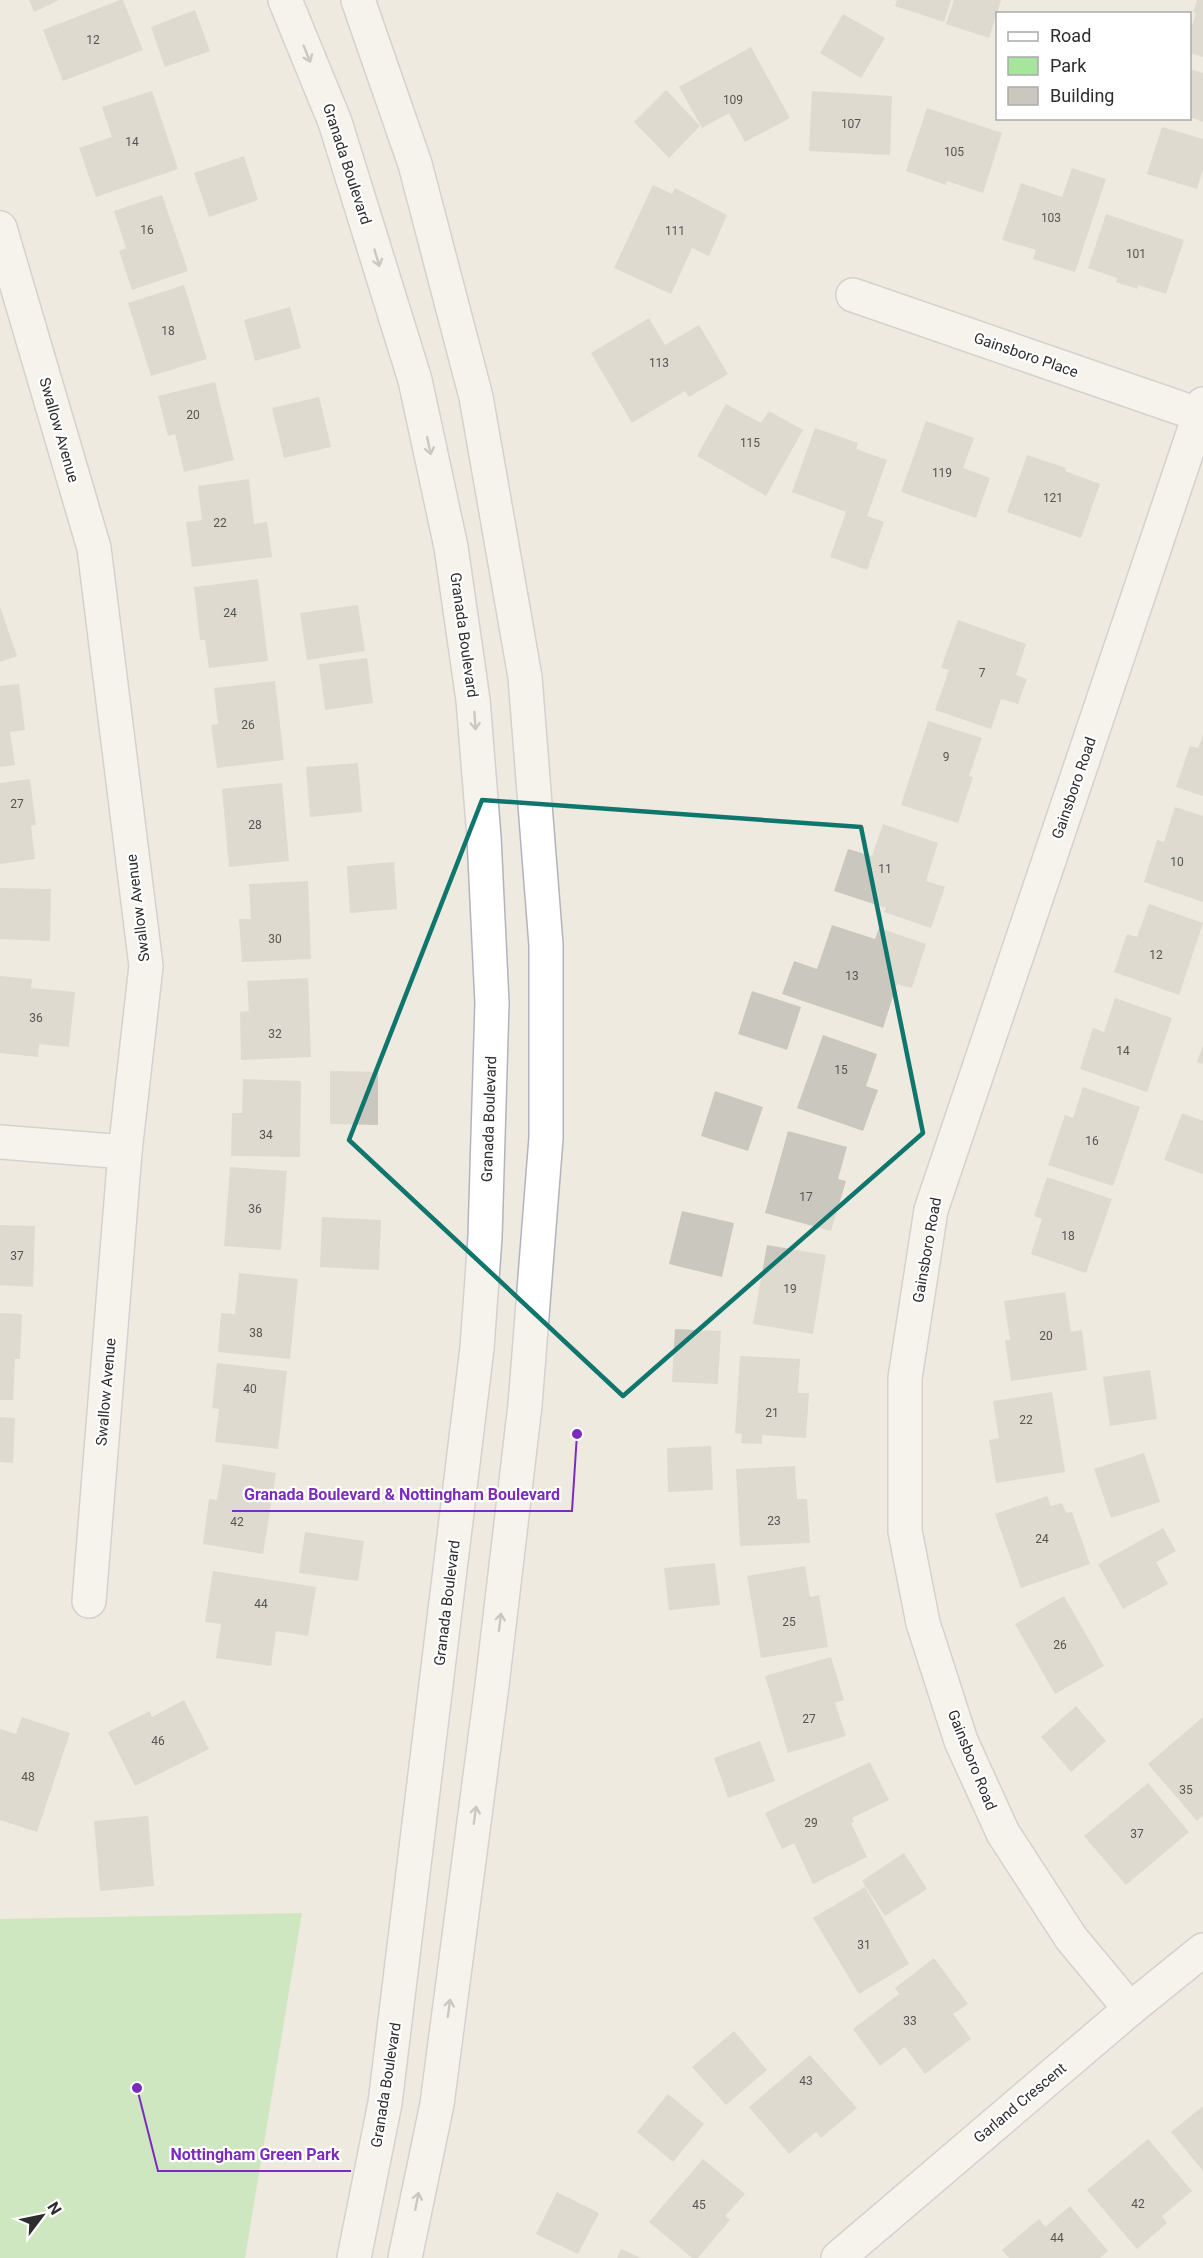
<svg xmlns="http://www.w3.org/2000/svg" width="1203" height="2258" viewBox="0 0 1203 2258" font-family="Roboto,sans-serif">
<rect width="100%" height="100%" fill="#eeeadf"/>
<polygon fill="#a7e49c" points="302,1913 245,2258 0,2258 0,1919"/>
<g fill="#cac8be">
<polygon points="29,0 59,0 34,12"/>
<polygon points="120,0 123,0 143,50 63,81 43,30"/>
<polygon points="897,0 951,0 944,22 895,6"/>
<polygon points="954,0 1001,0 989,38 946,24"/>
<polygon points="1197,0 1203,0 1203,57 1190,53 1190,32 1196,13 1193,12"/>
<polygon points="195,10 210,51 165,67 151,27"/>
<polygon points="843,14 885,38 861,78 820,53"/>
<polygon points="751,47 790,118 745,142 729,113 702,128 679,87"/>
<polygon points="1190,69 1203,73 1203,122 1190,117"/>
<polygon points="666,90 700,126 669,158 634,122"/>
<polygon points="152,91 178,169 96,197 79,148 112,137 102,107"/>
<polygon points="812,91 892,96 890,155 809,151"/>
<polygon points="927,108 1002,133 983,193 947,181 946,185 906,171"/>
<polygon points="1162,127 1203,139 1203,169 1197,189 1147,174"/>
<polygon points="244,156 258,200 209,217 194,173"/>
<polygon points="1072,168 1106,179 1075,272 1033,259 1036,250 1002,240 1021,183 1062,197"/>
<polygon points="653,185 672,194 675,188 727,215 709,256 692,248 671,294 614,268"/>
<polygon points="162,195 188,271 132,290 119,251 126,248 114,211"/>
<polygon points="1106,214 1184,240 1166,294 1138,285 1137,289 1116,282 1117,278 1088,268"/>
<polygon points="184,285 207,359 151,376 128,303"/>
<polygon points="290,307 301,348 255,361 244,320"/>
<polygon points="649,318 665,345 699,325 728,374 689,397 685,391 632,423 591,353"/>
<polygon points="215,382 234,460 184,472 175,434 168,436 158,396"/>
<polygon points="319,397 331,447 284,458 272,408"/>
<polygon points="726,404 761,423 769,411 803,430 766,496 697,456"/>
<polygon points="926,421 974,438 963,468 990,478 976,518 901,492"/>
<polygon points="815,428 858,443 856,449 887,460 867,516 884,522 867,570 830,557 846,512 792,492"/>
<polygon points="1027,455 1066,468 1065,471 1100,484 1081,538 1007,512"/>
<polygon points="249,479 254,524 267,522 272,557 192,567 186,522 202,520 198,486"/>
<polygon points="258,579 268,661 209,668 205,640 200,640 194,587"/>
<polygon points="358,605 365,651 307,660 300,613"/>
<polygon points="0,607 17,656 0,662"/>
<polygon points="958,620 1026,644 1016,675 1027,679 1018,704 1001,699 991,729 935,710 949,670 941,668"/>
<polygon points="367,658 373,703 325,710 319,664"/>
<polygon points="275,681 284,760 217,768 211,725 218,724 214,688"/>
<polygon points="19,684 25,730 10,732 15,765 0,767 0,686"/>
<polygon points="928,721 982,738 969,776 973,777 958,823 901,805"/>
<polygon points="1203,735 1203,796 1176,787 1190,746 1198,748"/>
<polygon points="358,763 362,812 310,817 306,767"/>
<polygon points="30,779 36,825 31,826 35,859 0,864 0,783"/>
<polygon points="282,783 289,861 229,867 222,789"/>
<polygon points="1175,807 1203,816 1203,902 1144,882 1157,840 1164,842"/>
<polygon points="883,824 938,843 926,881 945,887 931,928 884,912 886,908 834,891 848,849 872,856"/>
<polygon points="394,862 397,909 350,913 347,866"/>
<polygon points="308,881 311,959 242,962 239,919 251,919 249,884"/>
<polygon points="0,888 51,889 50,941 0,939"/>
<polygon points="1149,904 1203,923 1179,995 1114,972 1127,934 1137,937"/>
<polygon points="832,925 875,939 879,928 926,944 912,988 897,984 883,1028 782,994 794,961 817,969"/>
<polygon points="0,976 32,979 31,988 75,992 69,1047 39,1044 38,1057 0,1053"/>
<polygon points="308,978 311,1057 241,1060 240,1012 249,1011 247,981"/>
<polygon points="752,991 801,1007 787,1050 738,1034"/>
<polygon points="1115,998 1172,1018 1147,1092 1080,1069 1093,1028 1104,1032"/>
<polygon points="823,1035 877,1054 866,1086 878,1090 863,1131 797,1108"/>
<polygon points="1203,1045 1203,1064 1197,1062"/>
<polygon points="330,1071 378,1072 378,1125 330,1124"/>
<polygon points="243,1079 301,1081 300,1157 231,1156 232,1113 242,1113"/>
<polygon points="1083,1087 1140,1107 1113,1186 1048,1165 1065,1115 1073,1118"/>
<polygon points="715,1091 763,1107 748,1151 701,1136"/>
<polygon points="1182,1113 1203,1121 1203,1174 1164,1160"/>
<polygon points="788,1131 847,1147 838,1179 846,1181 831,1231 765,1213"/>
<polygon points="230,1167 287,1171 281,1250 224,1246"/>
<polygon points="1047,1177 1112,1199 1086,1273 1031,1254 1042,1219 1034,1216"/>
<polygon points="682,1211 734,1223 722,1277 669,1264"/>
<polygon points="322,1217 381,1220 379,1270 320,1267"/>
<polygon points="0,1225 35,1226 33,1287 0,1285"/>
<polygon points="767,1245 826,1255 813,1334 753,1324"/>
<polygon points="239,1273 298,1279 290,1359 218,1352 221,1313 235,1314"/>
<polygon points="1065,1292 1071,1332 1082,1330 1087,1370 1011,1381 1005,1340 1010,1340 1004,1301"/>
<polygon points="0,1313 22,1314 20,1359 15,1359 13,1400 0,1400"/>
<polygon points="675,1329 721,1331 718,1384 672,1382"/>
<polygon points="740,1356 800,1359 798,1393 809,1393 806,1438 762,1435 762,1444 741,1443 742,1434 735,1433"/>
<polygon points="217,1363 287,1371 278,1449 215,1442 219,1409 212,1408"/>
<polygon points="1150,1370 1157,1419 1110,1426 1103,1377"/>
<polygon points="1052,1392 1065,1472 996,1483 989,1440 999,1438 993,1401"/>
<polygon points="0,1417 15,1418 13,1463 0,1462"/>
<polygon points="711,1446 713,1490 668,1492 667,1448"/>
<polygon points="1144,1453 1160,1502 1111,1518 1094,1469"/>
<polygon points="223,1464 276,1473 263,1554 203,1544 209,1499 217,1500"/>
<polygon points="795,1466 797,1499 807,1499 810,1543 740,1546 736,1469"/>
<polygon points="1047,1496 1051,1506 1062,1503 1066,1513 1072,1512 1090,1564 1021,1588 995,1514"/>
<polygon points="1163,1528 1176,1551 1156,1562 1168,1584 1123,1609 1098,1564"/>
<polygon points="305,1532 364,1541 358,1581 299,1573"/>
<polygon points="715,1563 720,1605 669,1610 664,1568"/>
<polygon points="805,1566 810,1597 819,1595 828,1647 761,1658 747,1576"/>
<polygon points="213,1571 316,1587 308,1636 276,1631 271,1666 216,1658 221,1624 205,1622"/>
<polygon points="1064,1596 1104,1666 1055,1694 1015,1624"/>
<polygon points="831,1657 844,1700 835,1703 846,1736 788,1753 765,1676"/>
<polygon points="184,1700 209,1749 135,1786 108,1732 150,1711 152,1717"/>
<polygon points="1076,1706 1106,1741 1071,1772 1041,1737"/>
<polygon points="22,1717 70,1733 37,1832 0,1820 0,1729 16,1734"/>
<polygon points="1203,1717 1203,1815 1197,1821 1148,1764"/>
<polygon points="760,1741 775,1781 728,1798 714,1758"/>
<polygon points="870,1762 889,1800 852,1818 854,1822 851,1823 867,1857 813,1884 794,1843 782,1849 765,1813"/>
<polygon points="1148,1783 1189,1832 1126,1885 1084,1836"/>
<polygon points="148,1816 154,1886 100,1891 94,1821"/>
<polygon points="904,1853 927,1889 885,1916 862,1881"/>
<polygon points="865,1887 909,1964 859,1994 813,1918"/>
<polygon points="934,1958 968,2004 953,2014 971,2039 925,2074 905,2047 880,2066 853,2029 899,1994 895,1988"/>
<polygon points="734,2031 767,2070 726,2105 692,2067"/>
<polygon points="810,2055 857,2108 821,2138 816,2132 789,2154 749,2107"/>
<polygon points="668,2094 704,2124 673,2162 637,2132"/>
<polygon points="1203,2106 1203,2171 1171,2132"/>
<polygon points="1148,2139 1192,2191 1162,2216 1167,2223 1137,2249 1087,2190"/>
<polygon points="703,2159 745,2194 725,2216 730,2220 698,2258 692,2258 649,2222"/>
<polygon points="557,2192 599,2213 578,2254 536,2234"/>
<polygon points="1070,2206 1108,2251 1100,2258 1009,2258 1002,2250 1039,2219 1045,2227"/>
<polygon points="621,2249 641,2258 617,2258"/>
</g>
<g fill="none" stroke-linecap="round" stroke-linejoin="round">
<defs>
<g id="street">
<polyline points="0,228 94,548 146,966 125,1152 89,1601"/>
<polyline points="853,295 1203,416"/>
<polyline points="0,1142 125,1152"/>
<polyline points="1130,2009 1071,1938 1003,1833 961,1741 923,1623 905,1531 905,1378 931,1210 1203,404"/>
<polyline points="838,2258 1130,2009 1203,1950"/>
</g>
<g id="secondary">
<polyline points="285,0 335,122 415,380 451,547 473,700 484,837 492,1003 485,1237 477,1348 385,2103 354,2258"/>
<polyline points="358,0 415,164 476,397 525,677 546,945 546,1138 525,1405 492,1685 437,2104 405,2258"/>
</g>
</defs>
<use href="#street" stroke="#b3b3c0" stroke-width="36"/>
<use href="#secondary" stroke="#b3b3c0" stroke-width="36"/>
<use href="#street" stroke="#fff" stroke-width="33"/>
<use href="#secondary" stroke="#fff" stroke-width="33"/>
</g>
<defs><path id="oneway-shaft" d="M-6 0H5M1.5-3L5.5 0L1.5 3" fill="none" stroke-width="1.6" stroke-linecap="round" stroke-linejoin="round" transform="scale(1.5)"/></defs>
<g stroke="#a0a0a0">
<use href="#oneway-shaft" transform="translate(307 54) rotate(68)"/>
<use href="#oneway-shaft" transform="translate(377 258) rotate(73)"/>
<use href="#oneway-shaft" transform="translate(429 446) rotate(78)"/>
<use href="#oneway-shaft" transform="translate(475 721) rotate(86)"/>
<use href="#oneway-shaft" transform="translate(500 1622) rotate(-83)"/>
<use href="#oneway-shaft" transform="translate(475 1815) rotate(-82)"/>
<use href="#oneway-shaft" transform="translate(449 2008) rotate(-82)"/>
<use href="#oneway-shaft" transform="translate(417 2201) rotate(-79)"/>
</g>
<path d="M0 0H1203V2258H0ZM482 800 861 827 923 1133 623 1396 349 1140Z" fill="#eeeadf" fill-opacity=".55" fill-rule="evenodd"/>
<path fill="none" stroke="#0f766e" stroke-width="4.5" stroke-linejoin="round" d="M482 800 861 827 923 1133 623 1396 349 1140Z"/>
<g text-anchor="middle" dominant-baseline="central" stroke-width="4.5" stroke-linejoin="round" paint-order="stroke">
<g font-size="12" fill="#545451">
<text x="93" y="40">12</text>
<text x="733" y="100">109</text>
<text x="851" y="124">107</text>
<text x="132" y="142">14</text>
<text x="954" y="152">105</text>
<text x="1051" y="218">103</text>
<text x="147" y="230">16</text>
<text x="675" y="231">111</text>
<text x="1136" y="254">101</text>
<text x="168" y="331">18</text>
<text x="659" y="363">113</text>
<text x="193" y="415">20</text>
<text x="750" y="443">115</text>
<text x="942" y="473">119</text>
<text x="1053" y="498">121</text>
<text x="220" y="523">22</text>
<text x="230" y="613">24</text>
<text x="982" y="673">7</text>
<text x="248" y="725">26</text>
<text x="946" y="757">9</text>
<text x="17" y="804">27</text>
<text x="255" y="825">28</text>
<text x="1177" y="862">10</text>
<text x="885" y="869">11</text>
<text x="275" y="939">30</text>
<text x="1156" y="955">12</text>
<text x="852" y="976">13</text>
<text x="36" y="1018">36</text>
<text x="275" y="1034">32</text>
<text x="1123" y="1051">14</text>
<text x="841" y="1070">15</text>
<text x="266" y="1135">34</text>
<text x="1092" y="1141">16</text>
<text x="806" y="1197">17</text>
<text x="255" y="1209">36</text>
<text x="1068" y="1236">18</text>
<text x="17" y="1256">37</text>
<text x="790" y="1289">19</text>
<text x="256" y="1333">38</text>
<text x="1046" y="1336">20</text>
<text x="250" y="1389">40</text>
<text x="772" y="1413">21</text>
<text x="1026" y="1420">22</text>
<text x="774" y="1521">23</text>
<text x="237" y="1522">42</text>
<text x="1042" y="1539">24</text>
<text x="261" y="1604">44</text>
<text x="789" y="1622">25</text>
<text x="1060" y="1645">26</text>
<text x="809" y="1719">27</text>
<text x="158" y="1741">46</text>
<text x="28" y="1777">48</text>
<text x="1186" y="1790">35</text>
<text x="811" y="1823">29</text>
<text x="1137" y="1834">37</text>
<text x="864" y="1945">31</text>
<text x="910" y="2021">33</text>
<text x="806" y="2081">43</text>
<text x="1138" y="2204">42</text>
<text x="699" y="2205">45</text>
<text x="1057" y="2238">44</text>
</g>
<g font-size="15" fill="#2d2d2d" stroke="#fff">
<text transform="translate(347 164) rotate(72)">Granada Boulevard</text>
<text transform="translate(1026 355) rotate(19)">Gainsboro Place</text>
<text transform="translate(59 430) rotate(74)">Swallow Avenue</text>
<text transform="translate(464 635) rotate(82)">Granada Boulevard</text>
<text transform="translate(1074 788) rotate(-71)">Gainsboro Road</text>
<text transform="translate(138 908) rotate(-97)">Swallow Avenue</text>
<text transform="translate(489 1119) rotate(-88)">Granada Boulevard</text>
<text transform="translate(927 1250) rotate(-80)">Gainsboro Road</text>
<text transform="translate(106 1392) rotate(-85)">Swallow Avenue</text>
<text transform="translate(447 1603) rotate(-83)">Granada Boulevard</text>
<text transform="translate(972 1760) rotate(68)">Gainsboro Road</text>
<text transform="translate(386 2085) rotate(-81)">Granada Boulevard</text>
<text transform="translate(1020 2103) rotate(-40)">Garland Crescent</text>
</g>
</g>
<path fill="none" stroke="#7b2cbf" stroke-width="2" d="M577 1434L572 1511H232M137 2088L158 2171H351"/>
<g fill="#7b2cbf" stroke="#fff" stroke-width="2">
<circle cx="577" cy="1434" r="6"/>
<circle cx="137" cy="2088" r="6"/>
</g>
<g font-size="16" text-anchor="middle" font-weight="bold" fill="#7b2cbf" stroke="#fff" stroke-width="4.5" stroke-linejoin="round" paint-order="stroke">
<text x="402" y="1500">Granada Boulevard &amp; Nottingham Boulevard</text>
<text x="255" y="2160">Nottingham Green Park</text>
</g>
<rect x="996" y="12" width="195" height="108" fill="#ffffff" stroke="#ababab" stroke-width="1.5"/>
<rect x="1008" y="32" width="30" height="9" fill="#ffffff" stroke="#ababab" stroke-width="1.5"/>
<text x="1050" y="42" font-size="18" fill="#2d2d2d">Road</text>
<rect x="1008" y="57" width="30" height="18" fill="#a7e49c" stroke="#ababab" stroke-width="1.5"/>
<text x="1050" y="72" font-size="18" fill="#2d2d2d">Park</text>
<rect x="1008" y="87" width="30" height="18" fill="#cac8be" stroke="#ababab" stroke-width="1.5"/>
<text x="1050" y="102" font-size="18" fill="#2d2d2d">Building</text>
<g transform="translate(42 2216) rotate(58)" stroke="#ffffff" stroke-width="4.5" paint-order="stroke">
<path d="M0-4.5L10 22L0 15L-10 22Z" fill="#2d2d2d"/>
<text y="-9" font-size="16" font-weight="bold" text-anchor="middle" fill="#2d2d2d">N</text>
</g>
</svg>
